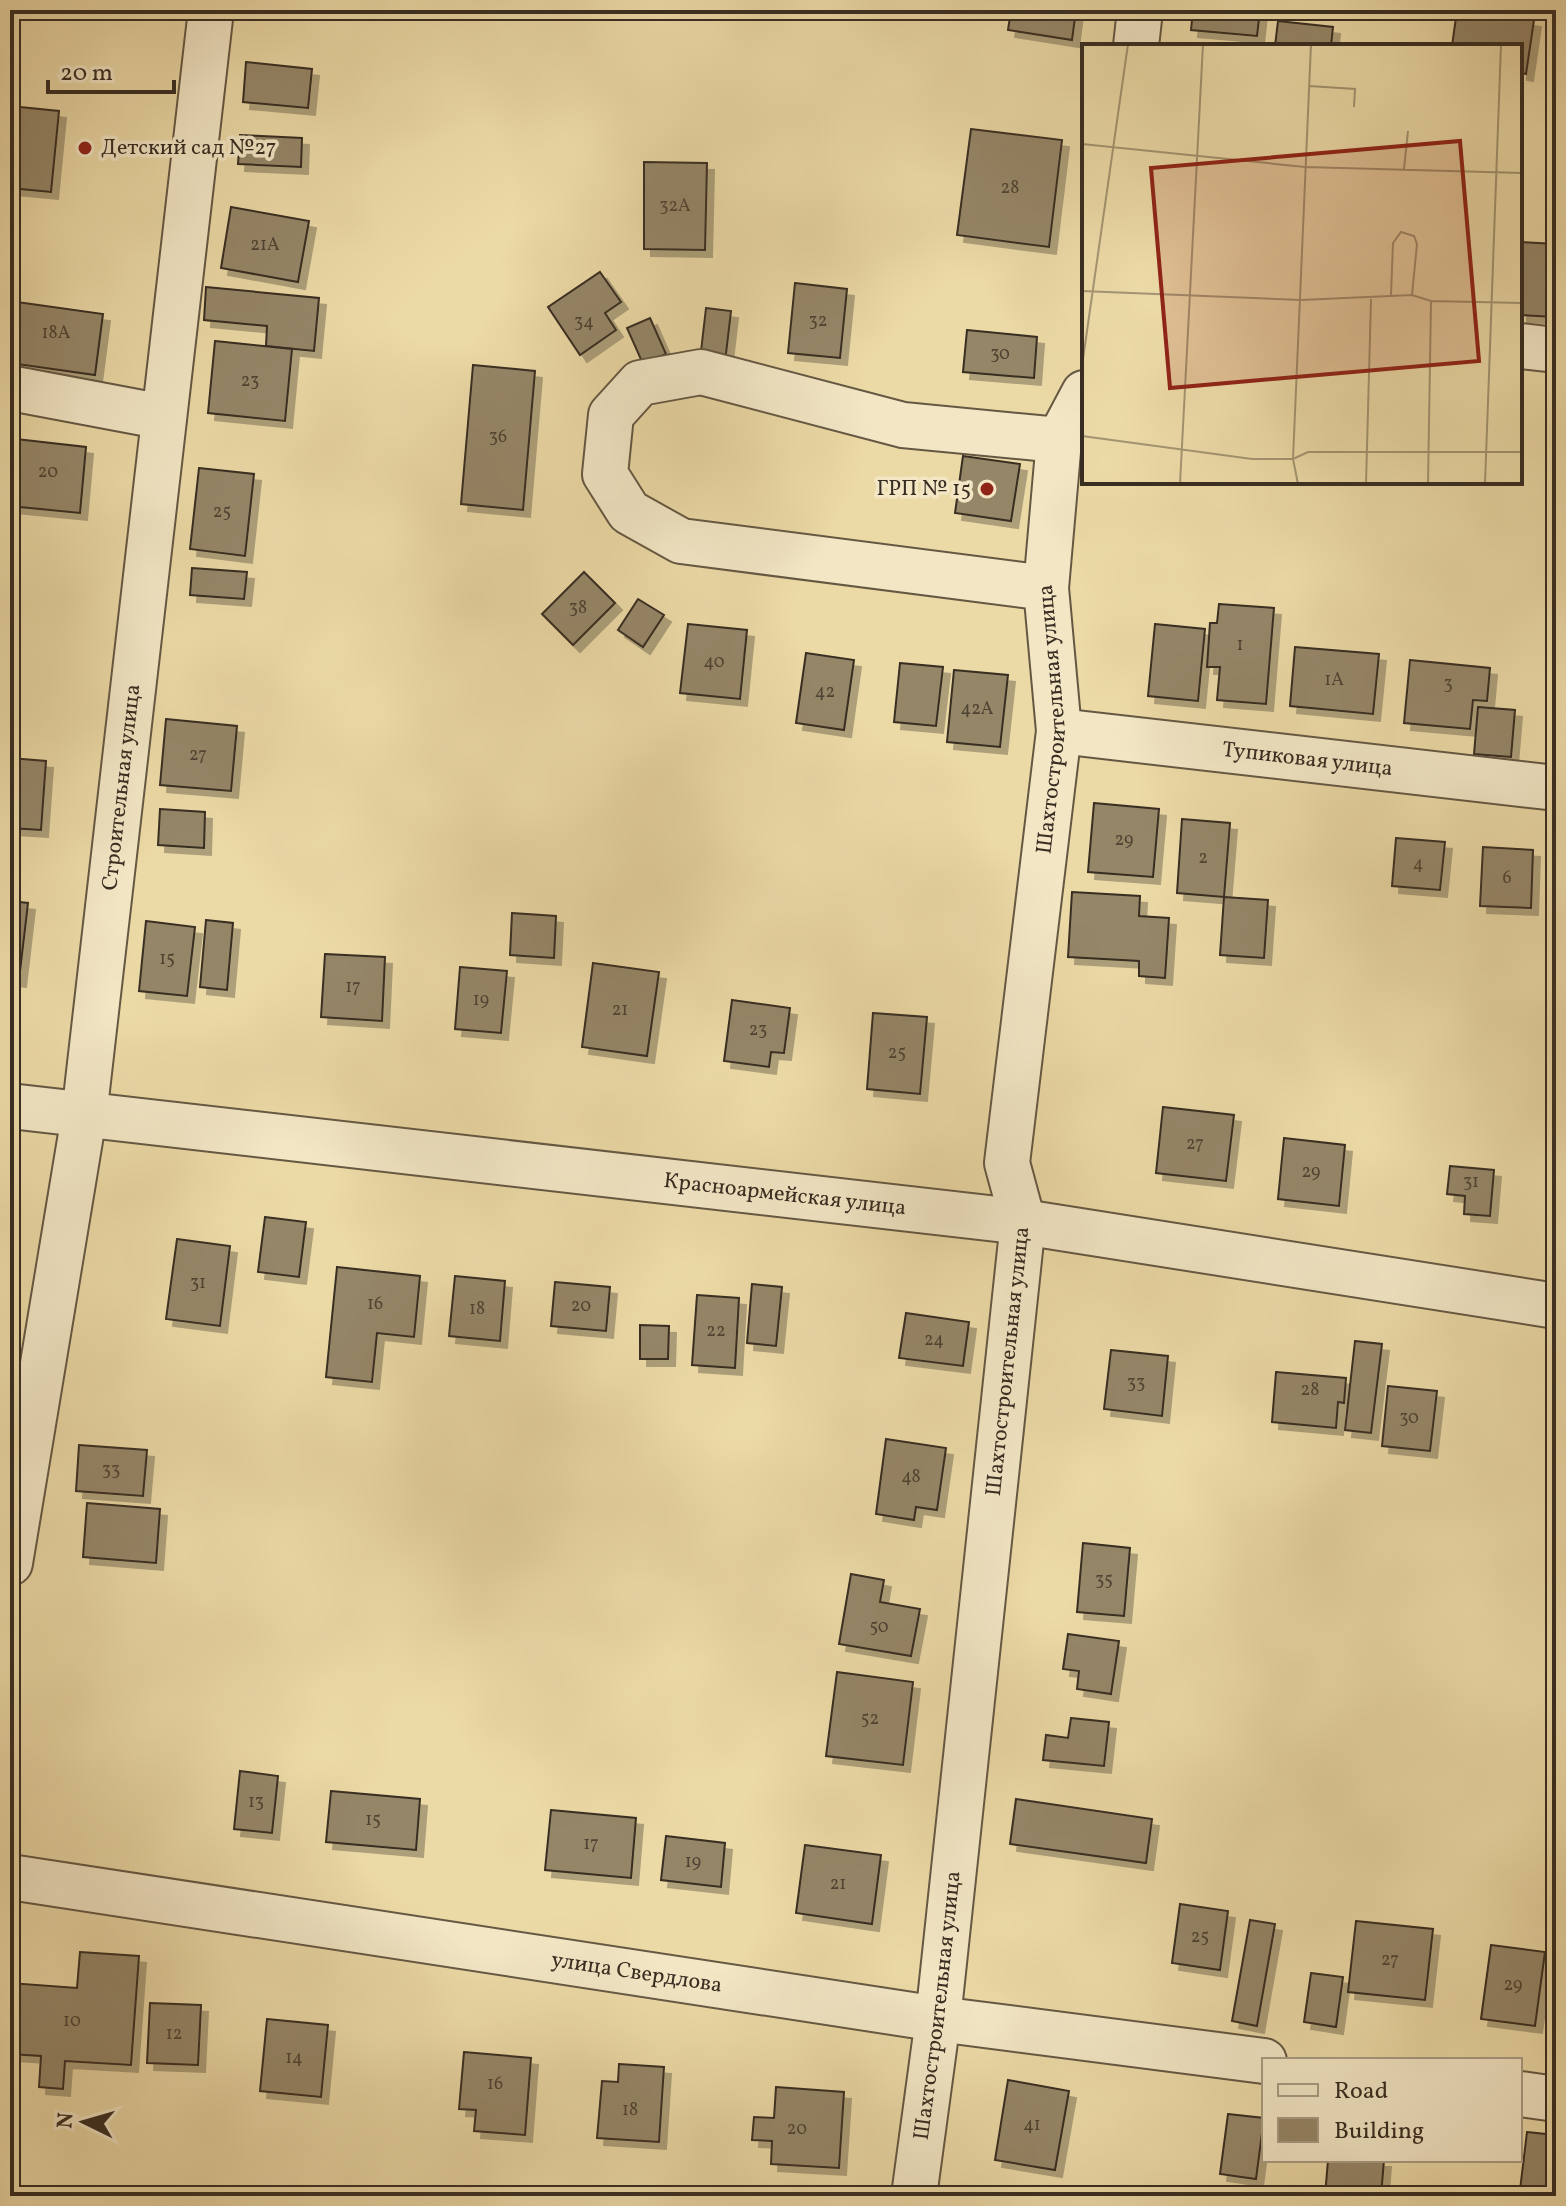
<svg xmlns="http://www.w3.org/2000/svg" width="1566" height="2206" viewBox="0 0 1566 2206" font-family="Vollkorn,serif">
<defs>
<filter id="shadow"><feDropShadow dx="7" dy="7" stdDeviation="0" flood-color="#0004"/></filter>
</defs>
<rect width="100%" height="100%" fill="#ebd9a6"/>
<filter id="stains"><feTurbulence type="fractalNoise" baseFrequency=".0025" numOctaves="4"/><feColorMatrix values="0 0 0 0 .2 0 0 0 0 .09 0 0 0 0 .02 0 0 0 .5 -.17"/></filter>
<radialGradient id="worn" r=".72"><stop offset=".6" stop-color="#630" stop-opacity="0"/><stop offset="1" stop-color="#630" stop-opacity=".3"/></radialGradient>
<g fill="#958667" stroke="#382d22" stroke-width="2" filter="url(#shadow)">
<polygon points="1011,10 1076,10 1072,40 1008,30"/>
<polygon points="1193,10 1260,10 1257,36 1191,30"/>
<polygon points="1457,10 1509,10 1508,16 1534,20 1526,74 1520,73 1520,46 1452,46"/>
<polygon points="1278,21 1333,27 1331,46 1275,46"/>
<polygon points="246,62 312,69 308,108 243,102"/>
<polygon points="10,106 59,111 51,192 10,188"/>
<polygon points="971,129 1062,140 1049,247 957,235"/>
<polygon points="240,135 302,138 301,167 238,164"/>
<polygon points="644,162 707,163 705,250 644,249"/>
<polygon points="231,207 309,221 298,282 221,268"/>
<polygon points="1520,242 1556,244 1554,317 1520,315"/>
<polygon points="600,272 621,302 605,313 616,330 580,355 548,307"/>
<polygon points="795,283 847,289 840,358 788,353"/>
<polygon points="206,287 319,298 314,351 266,346 267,326 204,320"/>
<polygon points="17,302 103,314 95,375 10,363"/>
<polygon points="706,308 731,311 725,362 700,360"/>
<polygon points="650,318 666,354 643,364 627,328"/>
<polygon points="967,330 1037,337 1034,378 963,372"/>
<polygon points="215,341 292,349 285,421 208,413"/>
<polygon points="473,365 535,371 523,510 461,504"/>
<polygon points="16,439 86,447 80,513 10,506"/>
<polygon points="963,456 1020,464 1011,521 955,513"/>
<polygon points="199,468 254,474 245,556 190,549"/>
<polygon points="192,568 247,572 244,599 190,595"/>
<polygon points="584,572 615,603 573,645 542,614"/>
<polygon points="638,599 664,615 643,647 618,630"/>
<polygon points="1219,604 1274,608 1266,704 1217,700 1220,667 1207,667 1210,623 1217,623"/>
<polygon points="688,624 747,630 740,699 680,693"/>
<polygon points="1155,624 1205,629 1198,701 1148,696"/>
<polygon points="1295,647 1379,654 1373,714 1290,706"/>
<polygon points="806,653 854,660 844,730 796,723"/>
<polygon points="1410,660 1490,668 1487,701 1473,700 1470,729 1404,723"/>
<polygon points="900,663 943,667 936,726 894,722"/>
<polygon points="954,670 1008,675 1000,747 947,742"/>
<polygon points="1478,707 1515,710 1511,757 1474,754"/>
<polygon points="166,719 237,726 231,791 160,785"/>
<polygon points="10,758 46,761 41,830 10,828"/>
<polygon points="1094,803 1159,809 1153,877 1088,872"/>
<polygon points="160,809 205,812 204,848 158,845"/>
<polygon points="1182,819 1230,823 1224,897 1177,893"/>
<polygon points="1396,838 1445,842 1440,890 1392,886"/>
<polygon points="1483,847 1533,850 1531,908 1480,906"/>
<polygon points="1072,892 1140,896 1139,916 1169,918 1165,978 1139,976 1139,961 1068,957"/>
<polygon points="1224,897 1268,900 1264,958 1220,955"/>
<polygon points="10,901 28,903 19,980 10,979"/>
<polygon points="512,913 556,916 554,958 510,955"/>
<polygon points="206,920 233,923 227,990 200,987"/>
<polygon points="146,921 195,927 187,996 139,991"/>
<polygon points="325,954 385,957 382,1021 321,1017"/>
<polygon points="593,963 659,972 647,1056 582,1047"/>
<polygon points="460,967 507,971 501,1033 455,1029"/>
<polygon points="732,1000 790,1008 784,1053 771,1052 769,1067 724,1061"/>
<polygon points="873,1013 927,1017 920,1094 867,1089"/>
<polygon points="1163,1107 1234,1115 1226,1181 1156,1173"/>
<polygon points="1284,1138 1345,1145 1339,1206 1278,1199"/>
<polygon points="1450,1166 1494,1170 1490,1216 1464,1214 1465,1196 1447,1194"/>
<polygon points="265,1217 306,1222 299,1277 258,1272"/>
<polygon points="177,1239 230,1246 220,1326 166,1319"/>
<polygon points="337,1267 420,1276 414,1337 377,1333 372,1382 326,1377"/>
<polygon points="455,1276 505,1281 500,1341 449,1336"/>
<polygon points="555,1282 610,1287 606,1331 551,1326"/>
<polygon points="752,1284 782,1287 776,1346 747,1343"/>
<polygon points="697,1295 739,1298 735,1368 692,1365"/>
<polygon points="906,1313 969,1322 963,1366 899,1358"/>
<polygon points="640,1325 669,1326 668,1359 640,1359"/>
<polygon points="1355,1341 1382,1344 1371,1433 1345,1430"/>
<polygon points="1111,1350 1168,1356 1162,1416 1104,1409"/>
<polygon points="1276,1372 1346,1378 1344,1403 1338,1402 1336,1428 1272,1422"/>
<polygon points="1388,1386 1437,1391 1430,1451 1382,1446"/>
<polygon points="886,1439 946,1448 937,1510 916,1507 914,1520 876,1514"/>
<polygon points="79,1445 147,1450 143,1496 76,1491"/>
<polygon points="87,1503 160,1509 156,1563 83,1557"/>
<polygon points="1083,1543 1130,1548 1124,1616 1077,1612"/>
<polygon points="851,1574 884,1580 880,1602 920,1609 911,1656 839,1644"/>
<polygon points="1068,1634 1119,1641 1111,1694 1077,1689 1079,1671 1063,1669"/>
<polygon points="837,1672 913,1682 903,1765 826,1756"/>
<polygon points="1071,1718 1109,1722 1104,1766 1043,1760 1046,1735 1068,1738"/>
<polygon points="240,1771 278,1776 272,1833 234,1829"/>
<polygon points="331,1791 420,1799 416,1850 326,1842"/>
<polygon points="1016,1799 1152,1819 1146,1863 1010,1844"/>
<polygon points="551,1810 636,1818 631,1878 545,1870"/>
<polygon points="666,1836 725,1843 721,1887 661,1880"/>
<polygon points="805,1845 881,1855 872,1924 796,1913"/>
<polygon points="1180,1904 1228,1911 1220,1970 1172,1963"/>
<polygon points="1250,1920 1275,1924 1257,2026 1232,2021"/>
<polygon points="1356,1921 1433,1929 1425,2000 1348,1992"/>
<polygon points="1491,1945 1545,1952 1535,2026 1481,2019"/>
<polygon points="80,1952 139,1956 131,2065 65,2061 63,2089 39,2087 41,2056 10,2054 10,1983 77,1988"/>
<polygon points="1311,1973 1343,1977 1336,2027 1304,2022"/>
<polygon points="150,2003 201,2005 198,2065 147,2063"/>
<polygon points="267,2019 328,2025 321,2097 260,2091"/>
<polygon points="464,2052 531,2058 525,2135 474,2131 476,2110 459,2109"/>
<polygon points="619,2064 664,2067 659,2142 597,2138 602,2081 618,2082"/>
<polygon points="1008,2080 1069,2091 1055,2170 995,2160"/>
<polygon points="776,2087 844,2092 839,2168 771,2164 772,2141 752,2140 754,2117 774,2118"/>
<polygon points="1228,2114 1264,2118 1256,2179 1220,2174"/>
<polygon points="1527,2132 1555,2135 1549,2193 1520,2190"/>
<polygon points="1328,2160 1384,2160 1381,2196 1325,2196"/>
</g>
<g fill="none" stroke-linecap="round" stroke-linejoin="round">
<defs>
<g id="minor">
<polyline points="1136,46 1140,10"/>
<polyline points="1520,346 1556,350"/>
<polyline points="10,388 164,417"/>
<polyline points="1046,588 681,541 629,512 605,474 611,415 640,383 701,372 903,425 1059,440"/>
<path id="s1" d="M1059 731 1556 788"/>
<path id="s2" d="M10 1106 1023 1222 1556 1306"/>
<path id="s3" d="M10 1563 84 1116 211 10"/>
<path id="s4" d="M10 1877 938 2019 1264 2061"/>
<polyline points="1520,2094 1556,2099"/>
<path id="s5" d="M914 2196 938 2019 1023 1222 1007 1163 1059 731 1046 588 1059 440 1084 393"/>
</g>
</defs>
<use href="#minor" stroke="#655843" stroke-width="48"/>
<use href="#minor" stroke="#f2e6c5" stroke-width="44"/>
</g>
<g fill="#8f2418" stroke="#f2e6c5" stroke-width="3">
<circle cx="85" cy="148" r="8"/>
<circle cx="987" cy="489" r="8"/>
</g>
<g text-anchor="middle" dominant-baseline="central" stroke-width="7" stroke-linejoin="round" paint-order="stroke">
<g font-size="18" fill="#4f4333">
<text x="1010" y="188">28</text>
<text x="675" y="206">32А</text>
<text x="265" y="245">21А</text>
<text x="818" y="321">32</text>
<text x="584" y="322">34</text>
<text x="56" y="333">18А</text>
<text x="1000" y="354">30</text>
<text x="250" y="381">23</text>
<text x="498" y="437">36</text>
<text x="48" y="472">20</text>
<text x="222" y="512">25</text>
<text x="578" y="608">38</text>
<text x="1240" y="645">1</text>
<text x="714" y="662">40</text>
<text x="1334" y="680">1А</text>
<text x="1448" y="684">3</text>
<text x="825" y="692">42</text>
<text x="977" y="709">42А</text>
<text x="198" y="755">27</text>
<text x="1124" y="840">29</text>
<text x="1203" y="858">2</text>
<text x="1418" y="864">4</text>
<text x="1507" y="878">6</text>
<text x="167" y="959">15</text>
<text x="353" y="987">17</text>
<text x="481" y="1000">19</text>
<text x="620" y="1010">21</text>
<text x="758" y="1030">23</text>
<text x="897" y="1053">25</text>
<text x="1195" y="1144">27</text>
<text x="1311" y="1172">29</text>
<text x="1471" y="1182">31</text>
<text x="198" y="1283">31</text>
<text x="375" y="1304">16</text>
<text x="581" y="1306">20</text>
<text x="477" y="1309">18</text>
<text x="716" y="1331">22</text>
<text x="934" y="1340">24</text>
<text x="1136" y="1383">33</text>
<text x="1310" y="1390">28</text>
<text x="1409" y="1418">30</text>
<text x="111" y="1470">33</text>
<text x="911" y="1477">48</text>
<text x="1104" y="1580">35</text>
<text x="879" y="1627">50</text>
<text x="870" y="1719">52</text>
<text x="256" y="1802">13</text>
<text x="373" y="1820">15</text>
<text x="591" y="1844">17</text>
<text x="693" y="1862">19</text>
<text x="838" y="1884">21</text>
<text x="1200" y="1937">25</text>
<text x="1390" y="1960">27</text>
<text x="1513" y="1985">29</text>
<text x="72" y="2021">10</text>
<text x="174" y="2034">12</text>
<text x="294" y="2058">14</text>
<text x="495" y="2084">16</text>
<text x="630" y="2110">18</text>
<text x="1032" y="2125">41</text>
<text x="797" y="2129">20</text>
</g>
<g font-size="22" fill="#382d22" stroke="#f2e6c5" text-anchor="start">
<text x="101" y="148">Детский сад №27</text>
<text x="971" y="489" text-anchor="end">ГРП № 15</text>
</g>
<g font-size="22" fill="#382d22" stroke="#f2e6c5">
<text stroke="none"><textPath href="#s5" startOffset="1488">Шахтостроительная улица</textPath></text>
<text stroke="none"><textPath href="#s1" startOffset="250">Тупиковая улица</textPath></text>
<text stroke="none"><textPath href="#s3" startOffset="784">Строительная улица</textPath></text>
<text stroke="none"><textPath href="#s2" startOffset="780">Красноармейская улица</textPath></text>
<text stroke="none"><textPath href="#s5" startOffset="840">Шахтостроительная улица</textPath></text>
<text stroke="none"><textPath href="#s4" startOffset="634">улица Свердлова</textPath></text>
<text stroke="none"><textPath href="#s5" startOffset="192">Шахтостроительная улица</textPath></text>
</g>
</g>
<g transform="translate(1082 44)">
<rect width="440" height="440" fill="#ebd9a6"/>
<path fill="none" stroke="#a39471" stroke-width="2" d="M227 42 273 45 272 63M0 100 223 123 440 129M322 125 326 87M0 247 219 256 330 251 349 257 440 259M309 251 311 199 319 188 332 192 335 200 330 251M0 322 46 0M0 392 170 415H211L226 408H440M98 440 121 0M216 440 211 415 229 0M284 440 289 255M346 440 349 257M403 440 419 0"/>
<path fill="#8f2418" fill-opacity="0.15" stroke="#8f2418" stroke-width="4" d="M378 97 397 317 88 344 69 124Z"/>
<rect width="440" height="440" fill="none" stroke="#382d22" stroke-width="4"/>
</g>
<rect width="1566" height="2206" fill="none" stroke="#ebd9a6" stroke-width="40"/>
<rect x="12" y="12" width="1542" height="2182" fill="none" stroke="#382d22" stroke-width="4"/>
<rect x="20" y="20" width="1526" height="2166" fill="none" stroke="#382d22" stroke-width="2"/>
<rect x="1262" y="2058" width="260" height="104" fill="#f2e6c5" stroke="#a89c84" stroke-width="2"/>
<rect x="1278" y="2084" width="40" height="12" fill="#f2e6c5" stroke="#a89c84" stroke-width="2"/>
<text x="1334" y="2098" font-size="24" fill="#382d22">Road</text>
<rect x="1278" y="2118" width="40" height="24" fill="#958667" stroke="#a89c84" stroke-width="2"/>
<text x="1334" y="2138" font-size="24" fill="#382d22">Building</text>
<g transform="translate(84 2122) rotate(275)" stroke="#f2e6c5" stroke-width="6" paint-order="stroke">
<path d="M0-6L14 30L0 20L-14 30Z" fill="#382d22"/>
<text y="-12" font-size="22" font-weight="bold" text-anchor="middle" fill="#382d22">N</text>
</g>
<path d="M48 80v12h126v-12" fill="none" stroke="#382d22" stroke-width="4"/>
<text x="60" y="80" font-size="24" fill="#382d22" stroke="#f2e6c5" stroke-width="6" paint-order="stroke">20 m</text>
<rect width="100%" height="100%" filter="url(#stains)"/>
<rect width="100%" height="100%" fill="url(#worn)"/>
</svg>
